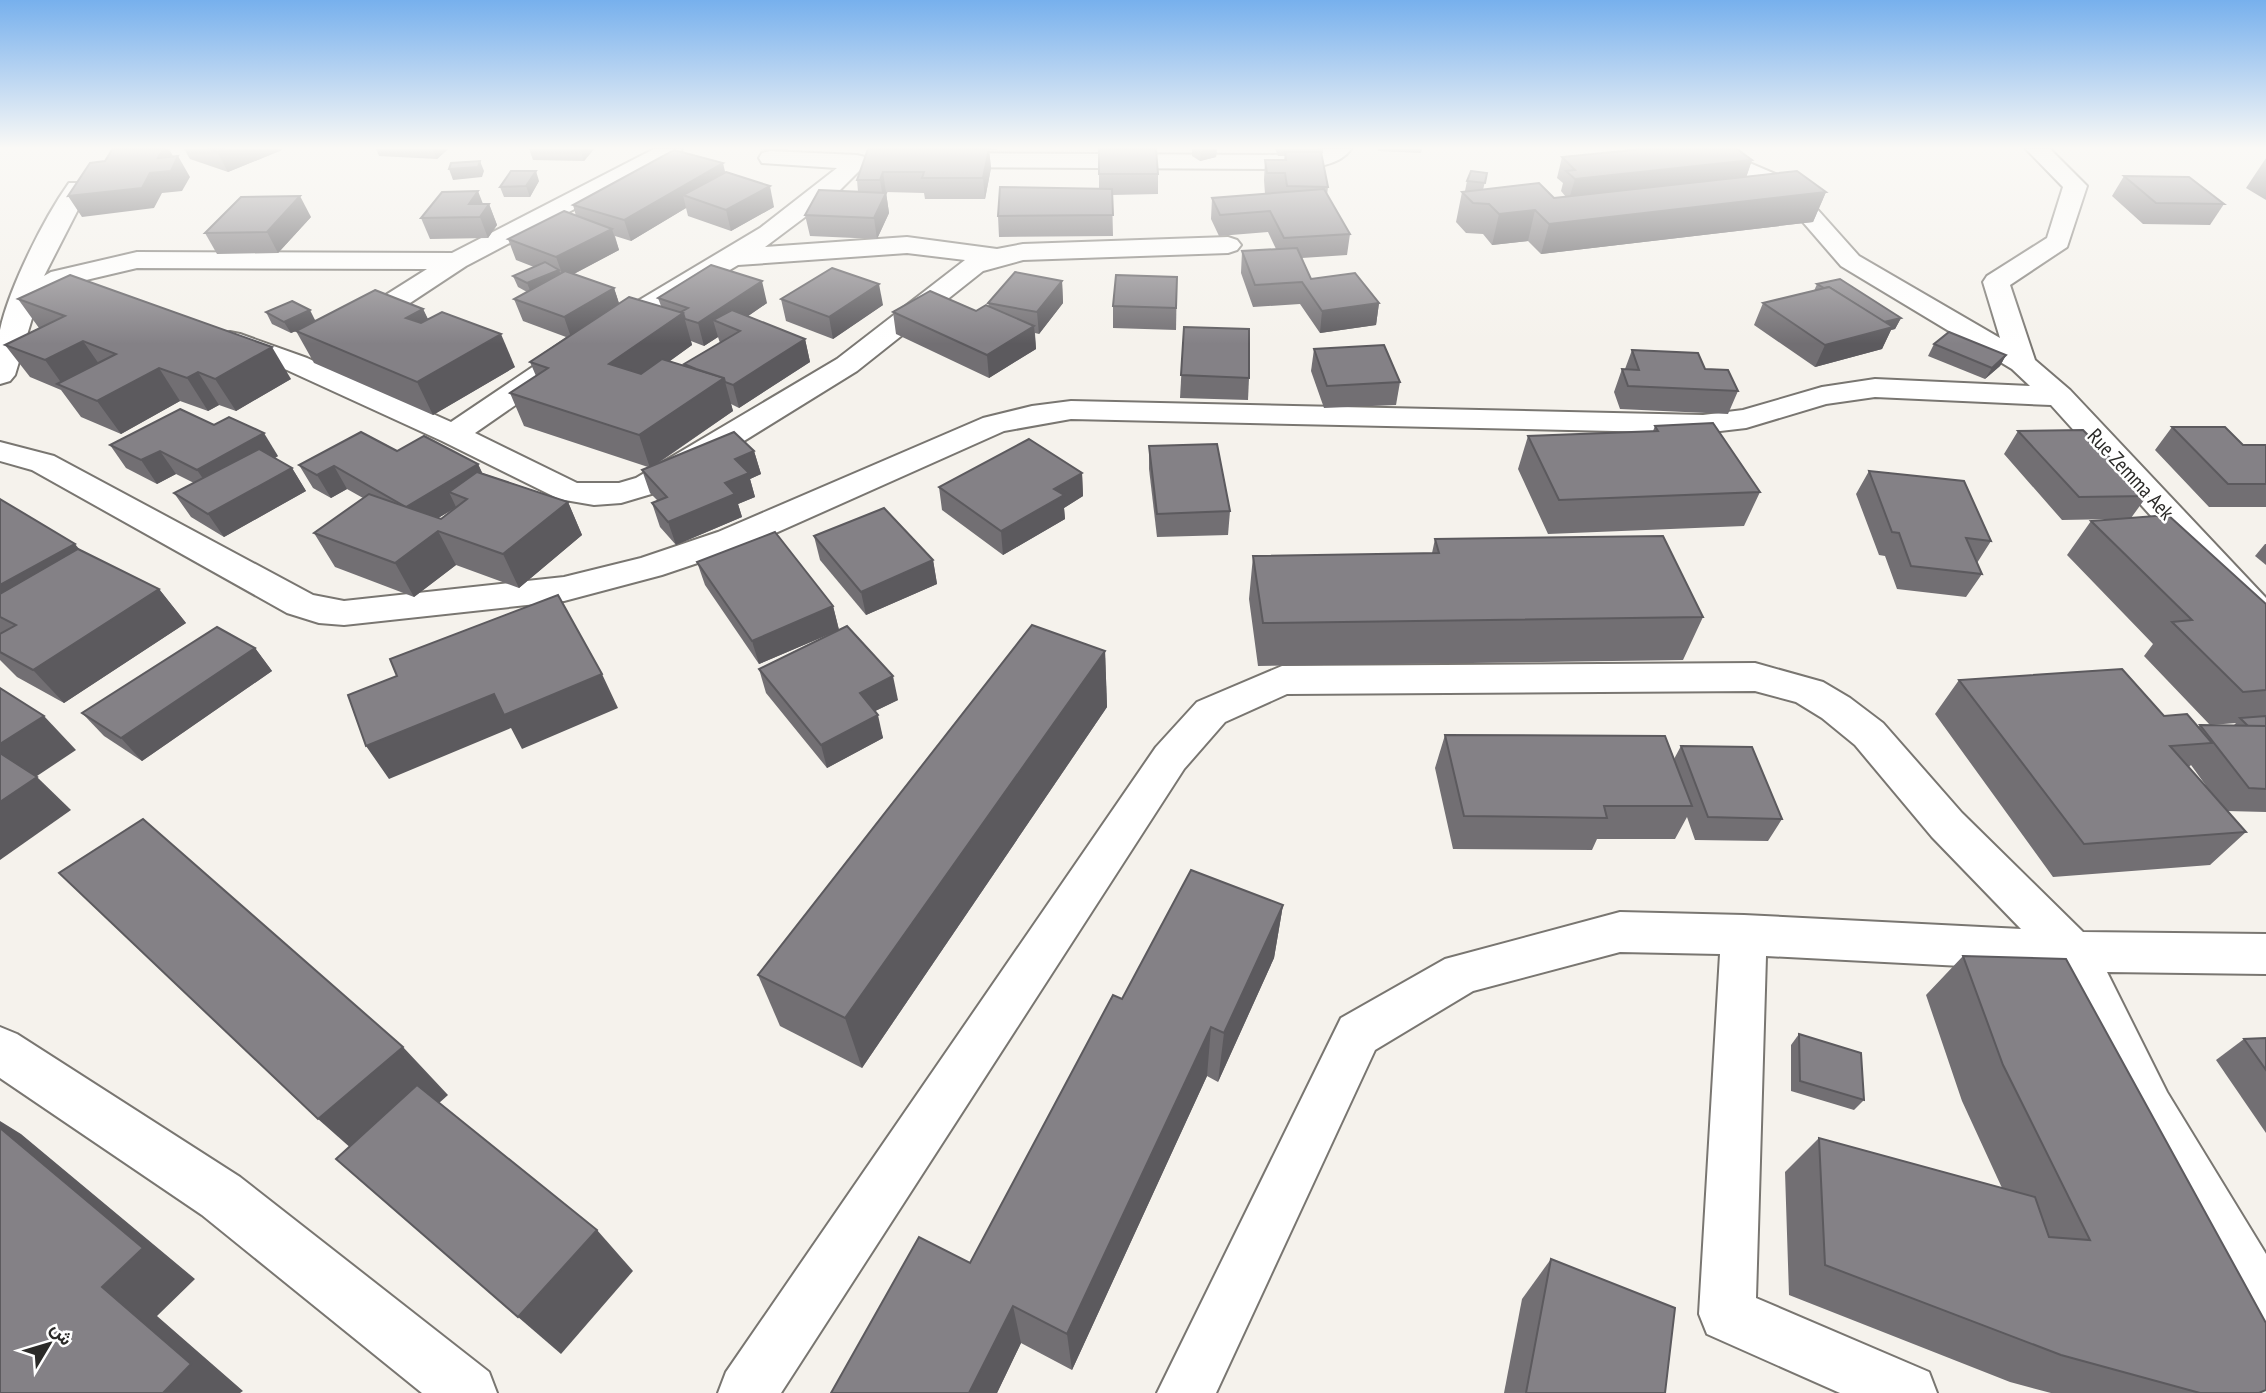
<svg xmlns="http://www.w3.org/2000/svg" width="2266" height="1393" viewBox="0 0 2266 1393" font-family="'PT Sans Narrow',Vazirmatn,sans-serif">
<rect width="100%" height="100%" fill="#f5f2ec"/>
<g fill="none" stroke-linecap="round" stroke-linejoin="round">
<defs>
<g id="street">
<path d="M654 149H682L679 154 466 266 366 332 356 334 346 332 342 326 346 320 427 269 137 268 69 284 36 305 15 375 10 381 0 384C0 367 0 346 0 330 9 288 44 218 69 183H85L89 188 44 276 51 272 137 252 452 253Z"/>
<path d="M1324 149H1351C1338 168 1306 168 1285 169L940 167 932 165 929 160 932 155 940 153 1267 155 1305 154Z"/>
<polygon points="1679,149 1717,149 1792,181 1859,256 2000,338 1983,282 1987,276 2047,238 2063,187 2026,149 2050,149 2087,186 2067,247 2010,285 2035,360 2070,390 2266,598 2266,632 2253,629 2051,405 1875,397 1826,404 1746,428 1703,433 1071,419 1004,431 742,548 662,575 564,601 344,625 319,623 287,613 32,470 0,461 0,442 54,456 313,595 344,601 564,577 641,558 718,532 983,418 1032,406 1071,401 1703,415 1743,410 1822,387 1875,379 2030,386 2012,369 1841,266 1776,191 1699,158 1682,154"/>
<polygon points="770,151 857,155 865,157 868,162 837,193 765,247 907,237 997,249 1023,244 1228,237 1237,240 1241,245 1237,250 1228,253 1023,260 983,271 857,371 681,480 658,492 621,503 594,505 559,499 442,441 287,370 220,346 216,340 220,334 230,332 240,334 307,358 451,422 543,360 553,357 563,360 567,366 563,372 475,433 577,483 619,483 636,478 837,359 965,260 907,253 738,265 616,338 606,340 596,338 592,332 596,326 760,228 837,168 762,163 759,158 762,153"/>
<polygon points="1755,663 1823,682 1850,698 1883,723 1962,813 2083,932 2266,934 2266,974 2107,972 2167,1092 2266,1254 2266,1334 2246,1326 2131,1126 2059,971 1766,956 1756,1298 1929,1372 1937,1393 1840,1393 1707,1334 1699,1314 1720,954 1620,952 1473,991 1375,1050 1216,1393 1157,1393 1341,1018 1445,959 1620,912 1744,915 2021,929 1932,837 1855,745 1822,718 1796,702 1755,691 1287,694 1225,722 1184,769 781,1393 718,1393 726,1372 1156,747 1197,702 1282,666"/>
<polygon points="0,1027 17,1034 240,1177 489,1372 497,1393 422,1393 202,1215 0,1078"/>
</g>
</defs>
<use href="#street" stroke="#797671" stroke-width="4"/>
<use href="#street" fill="#fff" fill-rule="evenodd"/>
</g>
<g fill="#726f73" fill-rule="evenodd">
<polygon points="184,149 282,149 282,150 228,172 190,159"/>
<polygon points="376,149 448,149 437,159 379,156"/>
<polygon points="529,149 594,149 584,161 533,160"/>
<polygon points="754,149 789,149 787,151"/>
<polygon points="868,149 997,149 997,150 989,150 991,168 985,199 925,199 924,193 886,192 889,213 877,239 810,236 805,215 858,192 857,180"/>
<polygon points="1099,149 1158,174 1158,194 1112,195 1113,236 999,237 998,216 1099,188"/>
<polygon points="1192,149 1217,149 1216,157 1200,161 1192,156"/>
<polygon points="1275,149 1323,149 1323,153 1321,154 1328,187 1327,195 1350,234 1347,255 1302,258 1311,279 1379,303 1376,325 1320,333 1300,304 1253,307 1241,273 1242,251 1276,249 1268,232 1219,236 1211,219 1212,198 1265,194 1264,180 1265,160 1284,160 1285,156 1278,156"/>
<polygon points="1378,149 1422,149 1421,153 1378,151"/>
<polygon points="1562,157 1752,160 1746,177 1826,192 1813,222 1541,254 1528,241 1492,245 1483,234 1466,233 1456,222 1462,192 1465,191 1467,181 1487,173 1483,190 1554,198 1566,197 1561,191 1563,183 1557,178"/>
<polygon points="2266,158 2266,200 2246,188"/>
<path d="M725 173 774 207 731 231 688 216 686 208 631 241 615 236 619 250 574 274 614 288 619 303 661 306 658 298 767 303 748 316 805 339 810 362 739 408 731 404 733 411 657 464 754 451 761 474 750 479 755 497 738 504 742 517 676 545 660 527 652 503 658 501 650 493 642 470 648 467 524 426 510 393 536 376 530 362 566 337 523 321 514 299 527 292 518 287 513 276 534 267 516 260 508 239 576 216 573 205ZM718 337 720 343 684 364 685 366 670 361 692 345 691 341 704 346Z"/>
<polygon points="2124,176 2224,204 2210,225 2143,224 2112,196"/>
<polygon points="539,181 530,197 504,197 500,187"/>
<polygon points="483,204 489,204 497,225 488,238 430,239 421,218"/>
<polygon points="311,217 278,253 217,254 205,233"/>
<polygon points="1177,277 1176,330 1113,328 1113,306"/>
<polygon points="1062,281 1063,303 1039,334 1035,333 1036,349 989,378 896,334 893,312 976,311 989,306 988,303"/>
<polygon points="1817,284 1901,318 1895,329 1891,330 1882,349 1815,367 1754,325 1763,303 1814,291"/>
<polygon points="18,299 291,379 236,411 219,405 208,411 180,401 121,434 81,417 61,390 30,377 5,345 39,328"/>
<polygon points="781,299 883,305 833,339 786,321"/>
<polygon points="423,309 428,319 515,367 433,415 314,363 296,331 291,333 272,324 266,312 316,320"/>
<polygon points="1184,327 1249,378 1248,400 1180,398"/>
<polygon points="1934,344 2006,355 2000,366 1985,379 1928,356"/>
<polygon points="1314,349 1400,382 1396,405 1324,408 1311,371"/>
<polygon points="1632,350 1705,369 1738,391 1728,414 1620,409 1614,392 1622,369 1625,369"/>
<polygon points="1655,426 1760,492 1744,526 1548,534 1518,469 1528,436 1653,431"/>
<polygon points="2172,427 2243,445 2266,445 2266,507 2209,507 2155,450"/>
<path d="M2018 431 2147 496 2131 518 2266 604V812L2227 811 2246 832 2210 865 2053 877 1935 714 1959 680 2164 716 2198 727 2200 725H2210L2144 656 2153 644 2067 555 2091 521 2115 519 2062 520 2004 454ZM2236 723 2233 726 2211 725ZM2191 765 2212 794 2189 767Z"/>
<polygon points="110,445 278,456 275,458 292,468 306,491 224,537 191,517 174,493 194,483 176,474 157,484 126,468"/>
<polygon points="1149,446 1230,511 1228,535 1157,537 1149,469"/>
<path d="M397 451 478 464 482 473 568 502 582 535 519 588 456 565 414 597 335 567 314 533 363 498 347 489 331 498 313 488 299 465ZM456 508 441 519 438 518Z"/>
<polygon points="1869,471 1991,541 1977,563 1982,574 1966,597 1897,589 1885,556 1879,555 1856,494"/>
<polygon points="1082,473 1083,496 1064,508 1065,519 1003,555 942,510 939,487"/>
<polygon points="0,499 80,550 159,589 186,623 64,703 17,677 0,660"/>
<polygon points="814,536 933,560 937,584 866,615 820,560"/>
<polygon points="1435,539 1703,617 1683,660 1258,666 1249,599 1253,556 1432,553"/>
<polygon points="2265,544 2266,544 2266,565 2255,556"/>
<polygon points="697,562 833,606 839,630 759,664 705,585"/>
<polygon points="255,648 272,671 142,761 104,736 82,713"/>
<polygon points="1105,651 1107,707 862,1068 780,1026 758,975"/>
<polygon points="759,669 898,700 875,711 883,738 827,768 766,693"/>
<polygon points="1445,735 1674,759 1681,746 1782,819 1768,841 1695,840 1687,817 1675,839 1597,839 1592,850 1453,849 1435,768"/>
<polygon points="1283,905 1274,958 1218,1082 1207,1076 1072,1370 1021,1343 997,1393 831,1393 970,1263 1122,999"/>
<polygon points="1963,956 2259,1393 2051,1393 2010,1382 1789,1295 1785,1172 1819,1138 2002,1188 1962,1101 1926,995"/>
<polygon points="1799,1034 1864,1100 1854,1110 1791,1091 1791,1045"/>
<polygon points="2266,1038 2266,1133 2216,1060 2244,1039"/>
<polygon points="1551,1259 1665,1393 1504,1393 1522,1299"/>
</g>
<g fill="#5c5a5e">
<polygon points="163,149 169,149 176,161 178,156 190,177 182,191 162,193 154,208 82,217 68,196 158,158"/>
<polygon points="224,149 282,149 282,150 228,172 217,152"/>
<polygon points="433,149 448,149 437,159"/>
<polygon points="580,149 594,149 584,161"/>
<polygon points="989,149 991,168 985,199 983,178"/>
<polygon points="1209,149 1217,149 1216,157 1200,161 1201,151"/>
<polygon points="1752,160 1745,181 1569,199 1575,179"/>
<polygon points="480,161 484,171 482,177 453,180 449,169"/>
<polygon points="723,163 728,184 683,195 686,208 631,241 624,220"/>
<polygon points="536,171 539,181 530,197 526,186"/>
<polygon points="883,172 889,213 877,239 874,218 883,198 880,180"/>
<polygon points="770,186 774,207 731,231 726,210"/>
<polygon points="478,191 485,209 489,204 497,225 488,238 480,217 469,204"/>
<polygon points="1826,192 1813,222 1541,254 1549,224"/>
<polygon points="300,196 311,217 278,253 267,232"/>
<polygon points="1535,210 1528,241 1492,245 1499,214"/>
<polygon points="612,229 619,250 564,279 556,257"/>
<polygon points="559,270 563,281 532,295 527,283"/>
<polygon points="762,281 767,303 731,328 713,320 718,337 704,346 698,323"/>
<polygon points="1062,281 1063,303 1039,334 1037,312"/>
<polygon points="879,284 883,305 833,339 829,317"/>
<polygon points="614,288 621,310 572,340 564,317"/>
<polygon points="1379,303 1376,325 1320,333 1322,311"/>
<polygon points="423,309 438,341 406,318"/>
<polygon points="310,310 316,322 291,333 284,322"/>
<polygon points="683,313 692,345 621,396 609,364"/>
<polygon points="1901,318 1895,329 1891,330 1882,349 1815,367 1825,345 1876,323"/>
<polygon points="1034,326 1036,349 989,378 987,355"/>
<polygon points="501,334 515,367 433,415 417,382"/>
<polygon points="805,339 810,362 739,408 733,385"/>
<polygon points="83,341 106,374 65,388 45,360"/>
<polygon points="272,347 291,379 236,411 215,379"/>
<polygon points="2006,355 2000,366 1985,379 1992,368"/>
<polygon points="159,368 180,401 121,434 97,401"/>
<polygon points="198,372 219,405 208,411 187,378"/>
<polygon points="724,378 733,411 650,468 639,435"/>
<polygon points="264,433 278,456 213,493 197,470"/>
<polygon points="160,451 176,474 157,484 141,460"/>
<polygon points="754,451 761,474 750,479 755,497 738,504 742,517 676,545 668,522 735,459"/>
<polygon points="478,464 489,487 467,499 449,492 456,507 419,530 406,507"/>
<polygon points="334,466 347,489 331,498 317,475"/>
<polygon points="292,468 306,491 224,537 208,514"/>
<polygon points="1082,473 1083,496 1064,508 1065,519 1003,555 1001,531 1054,489"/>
<polygon points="568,502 582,535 519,588 503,554"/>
<polygon points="438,531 456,565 414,597 395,563"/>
<polygon points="75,544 103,578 16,625 0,617 0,585"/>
<polygon points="933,560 937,584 866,615 861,592"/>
<polygon points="159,589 186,623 64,703 33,670"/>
<polygon points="833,606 839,630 759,664 752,641"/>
<polygon points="255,648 272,671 142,761 121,738"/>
<polygon points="1105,651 1107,707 862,1068 845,1018"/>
<polygon points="602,674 618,708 522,749 511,728 389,779 366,746 494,694"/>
<polygon points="893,676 898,700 865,716 860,693"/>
<polygon points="878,715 883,738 827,768 821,745"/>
<polygon points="44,716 76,750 28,782 0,755 0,744"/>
<polygon points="37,777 71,810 0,860 0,802"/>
<polygon points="1283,905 1274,958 1218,1082 1224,1033"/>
<polygon points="1211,1027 1207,1076 1072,1370 1067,1334"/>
<polygon points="403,1047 448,1095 370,1165 318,1119"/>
<polygon points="0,1121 21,1134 195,1279 157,1316 243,1391 240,1393 163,1393 102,1287 0,1128"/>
<polygon points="597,1230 633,1271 561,1354 518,1317"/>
<polygon points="1013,1306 1021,1343 997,1393 969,1393"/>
</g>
<g fill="#848186" stroke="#5c5a5e" stroke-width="2">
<polygon points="117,149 163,149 158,158 178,156 171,171 150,173 142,188 68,196 90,163 105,161 112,150"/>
<polygon points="209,149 224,149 217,152"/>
<polygon points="868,149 989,149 983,178 922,178 924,172 883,172 880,180 857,180"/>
<polygon points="1099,149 1156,149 1158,174 1099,174"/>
<polygon points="1643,149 1737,149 1752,160 1575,179 1566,171 1575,170 1562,157"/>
<polygon points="674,150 723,163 624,220 573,205"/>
<polygon points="1285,152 1321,152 1328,187 1287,186 1285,173 1267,173 1265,160 1286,160"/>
<polygon points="480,161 478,167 449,169 451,163"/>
<polygon points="511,171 536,171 526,186 500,187"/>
<polygon points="1471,171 1487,173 1485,183 1467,181"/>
<polygon points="1797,171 1826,192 1549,224 1535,210 1499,214 1489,204 1473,203 1462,192 1539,183 1554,198"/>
<polygon points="726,172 770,186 726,210 683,195"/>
<polygon points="2124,176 2189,177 2224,204 2156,203"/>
<polygon points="1000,187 1112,189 1113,215 998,216"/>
<polygon points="1324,189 1350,234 1284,238 1270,211 1220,215 1212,198"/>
<polygon points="819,190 886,193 874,218 805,215"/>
<polygon points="478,191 469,204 489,204 480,217 421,218 442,192"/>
<polygon points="300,196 267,232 205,233 241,197"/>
<polygon points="564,211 612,229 556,257 508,239"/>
<polygon points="1297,248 1311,279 1355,273 1379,303 1322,311 1302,282 1255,285 1242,251"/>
<polygon points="545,262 559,270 527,283 513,276"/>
<polygon points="711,265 762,281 698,323 685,319 683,313 681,312 688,308 658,298"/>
<polygon points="832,268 879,284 829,317 781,299"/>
<polygon points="565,271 614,288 564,317 514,299"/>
<polygon points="1015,272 1062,281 1037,312 988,303"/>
<polygon points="70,275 272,347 215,379 198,372 187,378 159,368 97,401 57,384 116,354 83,341 45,360 5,345 65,316 18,299"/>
<polygon points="1116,275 1177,277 1176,308 1113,306"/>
<polygon points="1840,279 1901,318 1884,322 1829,287 1824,288 1817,284"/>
<polygon points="1829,287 1893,327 1825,345 1763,303"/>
<polygon points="375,290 423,309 406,318 421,323 442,312 501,334 417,382 296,331"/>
<polygon points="930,291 976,311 986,305 1034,326 987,355 893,312"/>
<polygon points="629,297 683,313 609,364 641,374 662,359 724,378 639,435 510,393 548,368 530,362"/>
<polygon points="292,301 310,310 284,322 266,312"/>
<polygon points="732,310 805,339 733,385 725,382 724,378 696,369 684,364 740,331 713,320"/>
<polygon points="1184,327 1249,329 1249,378 1181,375"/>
<polygon points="1949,332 2006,355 1992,368 1934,344"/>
<polygon points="1384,345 1400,382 1327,386 1314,349"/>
<polygon points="1632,350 1698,353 1705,369 1728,370 1738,391 1628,386 1622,369 1639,370"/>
<polygon points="180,409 214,425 229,417 264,433 197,470 160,451 141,460 110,445"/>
<polygon points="1713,423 1760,492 1559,500 1528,436 1658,431 1655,426"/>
<polygon points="2172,427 2225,427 2243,445 2266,445 2266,484 2228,484"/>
<polygon points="2083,430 2147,496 2079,497 2018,431"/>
<polygon points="361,432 397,451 424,436 478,464 406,507 334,466 317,475 299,465"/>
<polygon points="734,432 754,451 735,459 749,473 725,483 735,494 668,522 652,503 667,497 642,470"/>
<polygon points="1029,439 1082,473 1054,489 1064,495 1001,531 939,487"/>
<polygon points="1217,444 1230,511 1157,514 1149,446"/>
<polygon points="259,449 292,468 208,514 174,493"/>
<polygon points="1869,471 1964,481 1991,541 1966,538 1982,574 1911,566 1899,533 1892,532"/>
<polygon points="477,472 568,502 503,554 438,531 395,563 314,533 369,494 441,519 467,499 449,492"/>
<polygon points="0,499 75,544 0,585"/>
<polygon points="884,508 933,560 861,592 814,536"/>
<polygon points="2168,515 2266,604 2266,690 2243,692 2172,622 2192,620 2091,521"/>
<polygon points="775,532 833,606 752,641 697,562"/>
<polygon points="1663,536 1703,617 1263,623 1253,556 1439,553 1435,539"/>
<polygon points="78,549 159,589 33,670 0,652 0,634 16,625 0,617 0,594"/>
<polygon points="558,595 602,674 504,715 494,694 366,746 348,695 397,676 390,659"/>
<polygon points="1032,625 1105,651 845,1018 758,975"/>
<polygon points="847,626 893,676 860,693 878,715 821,745 759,669"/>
<polygon points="217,627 255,648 121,738 82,713"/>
<polygon points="2122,669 2164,716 2187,714 2212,743 2170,746 2246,832 2084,844 1959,680"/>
<polygon points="0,688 44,716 0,744"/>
<polygon points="2266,716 2266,726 2248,726 2240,718"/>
<polygon points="2200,725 2266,726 2266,789 2249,788"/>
<polygon points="1445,735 1665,736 1692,806 1604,806 1607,818 1464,816"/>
<polygon points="1681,746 1752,747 1782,819 1708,817"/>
<polygon points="0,753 37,777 0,802"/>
<polygon points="143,819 403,1047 318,1119 59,873"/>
<polygon points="1191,870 1283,905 1224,1033 1211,1027 1067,1334 1013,1306 969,1393 831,1393 919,1237 970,1263 1113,995 1122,999"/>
<polygon points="1963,956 2066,959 2266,1323 2266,1390 2259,1393 2200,1393 2061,1355 1825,1265 1819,1138 2035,1197 2049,1237 2090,1240 2003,1065"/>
<polygon points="1799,1034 1861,1053 1864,1100 1800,1081"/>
<polygon points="2266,1038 2266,1070 2244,1039"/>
<polygon points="417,1085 597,1230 518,1317 336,1159"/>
<polygon points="0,1128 143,1248 102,1287 191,1364 163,1393 0,1393"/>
<polygon points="1551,1259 1675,1308 1665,1393 1526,1393"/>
</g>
<linearGradient id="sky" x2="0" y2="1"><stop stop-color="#77b0ed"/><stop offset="0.43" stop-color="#faf9f6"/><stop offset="1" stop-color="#faf9f6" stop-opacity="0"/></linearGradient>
<rect width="2266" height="344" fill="url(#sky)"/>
<g text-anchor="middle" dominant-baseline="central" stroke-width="5" stroke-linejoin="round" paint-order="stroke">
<g font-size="21" fill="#2b2a28" stroke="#fff">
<text transform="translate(2131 474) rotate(47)">Rue Zemma Aek</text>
</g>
</g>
<g transform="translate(49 1344) rotate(52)" stroke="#ffffff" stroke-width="5" paint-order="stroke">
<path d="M0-5L12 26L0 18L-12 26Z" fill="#2b2a28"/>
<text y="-10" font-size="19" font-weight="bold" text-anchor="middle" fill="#2b2a28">ش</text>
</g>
</svg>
